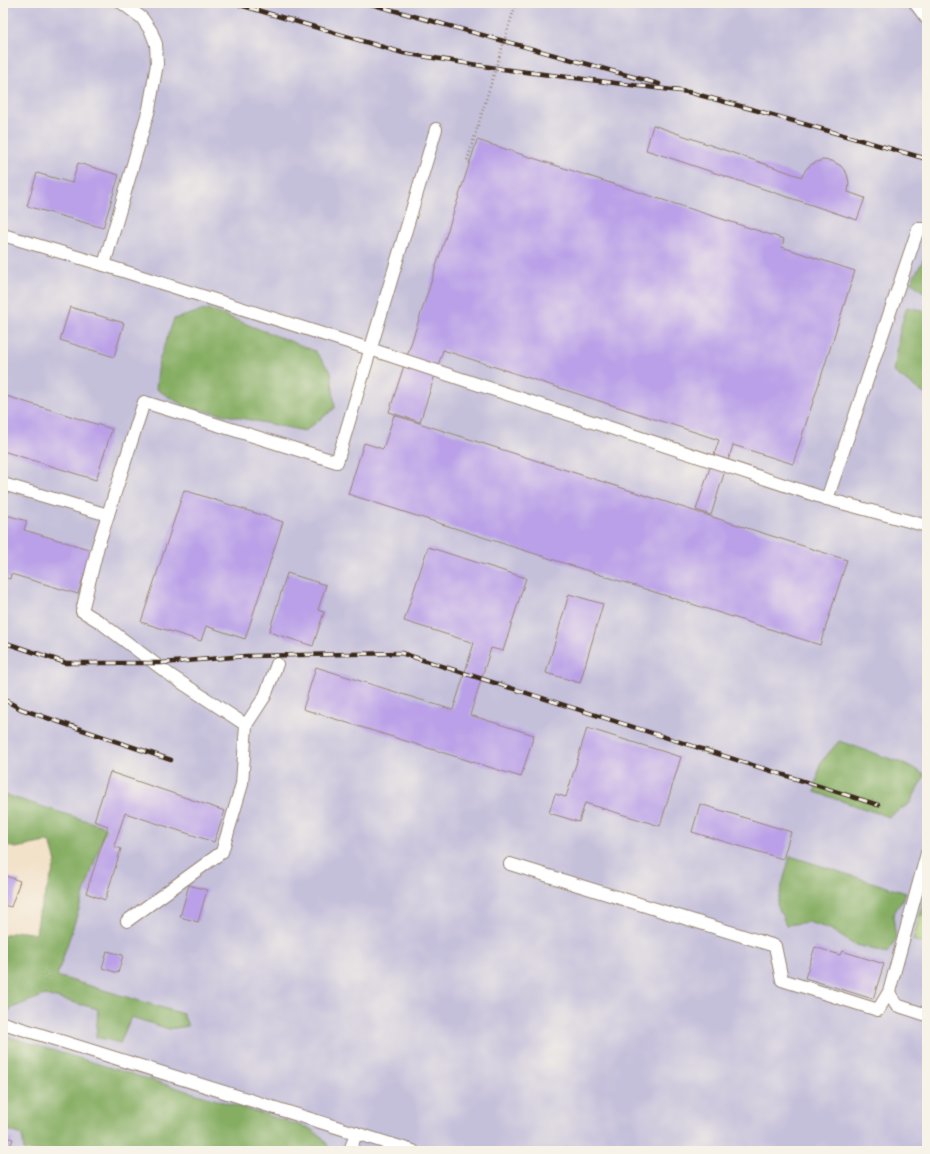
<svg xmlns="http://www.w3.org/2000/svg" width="930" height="1154" viewBox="0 0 930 1154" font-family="'Playpen Sans',sans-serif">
<rect width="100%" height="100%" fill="#f7f3e8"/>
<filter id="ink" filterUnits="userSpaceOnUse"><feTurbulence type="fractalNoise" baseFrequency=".025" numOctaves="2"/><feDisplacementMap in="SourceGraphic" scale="8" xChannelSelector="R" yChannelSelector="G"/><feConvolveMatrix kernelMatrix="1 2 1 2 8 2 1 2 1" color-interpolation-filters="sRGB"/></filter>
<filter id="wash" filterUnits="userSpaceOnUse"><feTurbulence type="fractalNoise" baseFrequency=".012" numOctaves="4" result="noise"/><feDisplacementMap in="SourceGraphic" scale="16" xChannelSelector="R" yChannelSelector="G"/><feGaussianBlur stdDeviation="0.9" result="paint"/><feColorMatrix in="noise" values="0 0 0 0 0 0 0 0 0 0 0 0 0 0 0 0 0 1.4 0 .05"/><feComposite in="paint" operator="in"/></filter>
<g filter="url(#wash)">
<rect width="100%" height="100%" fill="#f3e2ca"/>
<polygon fill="#c5c0da" points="3,3 927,3 927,1151 3,1151 3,986 106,827 3,794"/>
<polygon fill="#a8ca72" stroke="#727a48" points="927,914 927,944 913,940 920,915"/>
<g fill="#86ae64" stroke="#606c41">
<polygon points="927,253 927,295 911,282"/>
<polygon points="907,307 927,311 927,396 894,372 900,329"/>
<polygon points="208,309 315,351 331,372 335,408 305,431 186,407 156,389 159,361 174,319"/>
<polygon points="839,741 908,765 925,775 910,803 889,817 815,792 820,763"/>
<polygon points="3,794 106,827 57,976 183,1014 188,1026 169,1029 131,1017 120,1043 96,1037 98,1009 45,995 12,1008 5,1016 3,1016 3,936 18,931 36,934 39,913 56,862 50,841 16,848 3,845"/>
<polygon points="790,856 906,893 893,915 896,939 887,953 853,944 830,929 808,922 786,925 777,904"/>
<polygon points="927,888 927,914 920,915"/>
<polygon points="3,1035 309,1128 323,1138 331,1151 24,1151 22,1135 3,1128"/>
</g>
<g id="blocks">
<g fill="#baa0e8">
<polygon points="653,125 802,177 806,169 812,164 822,160 832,161 841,166 847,174 849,183 848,192 865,198 857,220 646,150"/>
<polygon points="477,140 784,239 782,247 855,271 793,464 733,445 711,515 696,510 719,440 443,350 420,422 389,412"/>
<polygon points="78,163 119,175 103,228 27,206 37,173 72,183"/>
<polygon points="70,307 124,323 114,357 60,340"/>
<polygon points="3,395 112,429 96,480 3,451"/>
<polygon points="394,415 847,560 820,645 348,494 364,443 383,449"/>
<polygon points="184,490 283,522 245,639 206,626 201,641 141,622"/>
<polygon points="3,514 27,521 24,530 92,550 78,594 11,574 10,579 3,577"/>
<polygon points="428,547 526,578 503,651 491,648 470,715 534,735 521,777 303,709 316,667 453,710 474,643 404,621"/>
<polygon points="287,573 326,585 318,610 324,612 313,646 269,632"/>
<polygon points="569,594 603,604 580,683 546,673"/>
<polygon points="587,728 681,757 660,826 585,803 579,822 549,813 555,794 566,797"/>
<polygon points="110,772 225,811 214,842 125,813 114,846 121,849 105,900 86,893 108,826 94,821"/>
<polygon points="700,804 791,832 783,859 692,832"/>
<polygon points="3,875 20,881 11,907 3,905"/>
<polygon points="189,885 207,890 198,922 180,917"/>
<polygon points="815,947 840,955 842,951 884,964 873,999 805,978"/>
<polygon points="107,951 123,955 118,973 102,968"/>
<polygon points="3,1136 13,1139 9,1151 3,1151"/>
</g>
</g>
</g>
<g filter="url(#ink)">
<use href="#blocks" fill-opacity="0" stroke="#978674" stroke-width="1"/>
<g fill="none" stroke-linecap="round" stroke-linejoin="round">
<defs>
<g id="service">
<polyline points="915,3 927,19"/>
<polyline points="3,235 104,265 370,349 827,499 927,526"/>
<polyline points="104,265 149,109 157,64 156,44 151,31 142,18 122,3"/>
<polyline points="3,484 108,515"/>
<polyline points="827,499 918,229 927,229"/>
<polyline points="246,725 170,675 100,622 82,611 98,546 144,402 337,462 436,129"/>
<polyline points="927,853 889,992 896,1005 927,1015"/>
<polyline points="510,864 775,946 782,980 878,1010 889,992"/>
<polyline points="127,921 222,852 242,784 246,725 265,696 277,664"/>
<polyline points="3,1023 413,1151"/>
<polyline points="350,1151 356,1133"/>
</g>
</defs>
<use href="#service" stroke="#978674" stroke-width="14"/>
<use href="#service" stroke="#fff" stroke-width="12"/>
<defs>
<g id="rail">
<polyline points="233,3 403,53 502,69 688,92 755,110 927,159"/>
<polyline points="367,3 659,84"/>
<polyline points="3,642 66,663 162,663 246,656 401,653 878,805"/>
<polyline points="3,699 21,709 171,760"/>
</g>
</defs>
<use href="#rail" stroke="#3b2a1e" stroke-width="4.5"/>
<use href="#rail" stroke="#f7f3e8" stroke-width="3" stroke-dasharray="9" stroke-linecap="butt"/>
<polyline stroke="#978674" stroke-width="2.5" stroke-dasharray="1 3" stroke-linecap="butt" points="470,162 467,161 516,3"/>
</g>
</g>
<rect width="930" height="1154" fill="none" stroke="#f7f3e8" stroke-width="16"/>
</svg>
